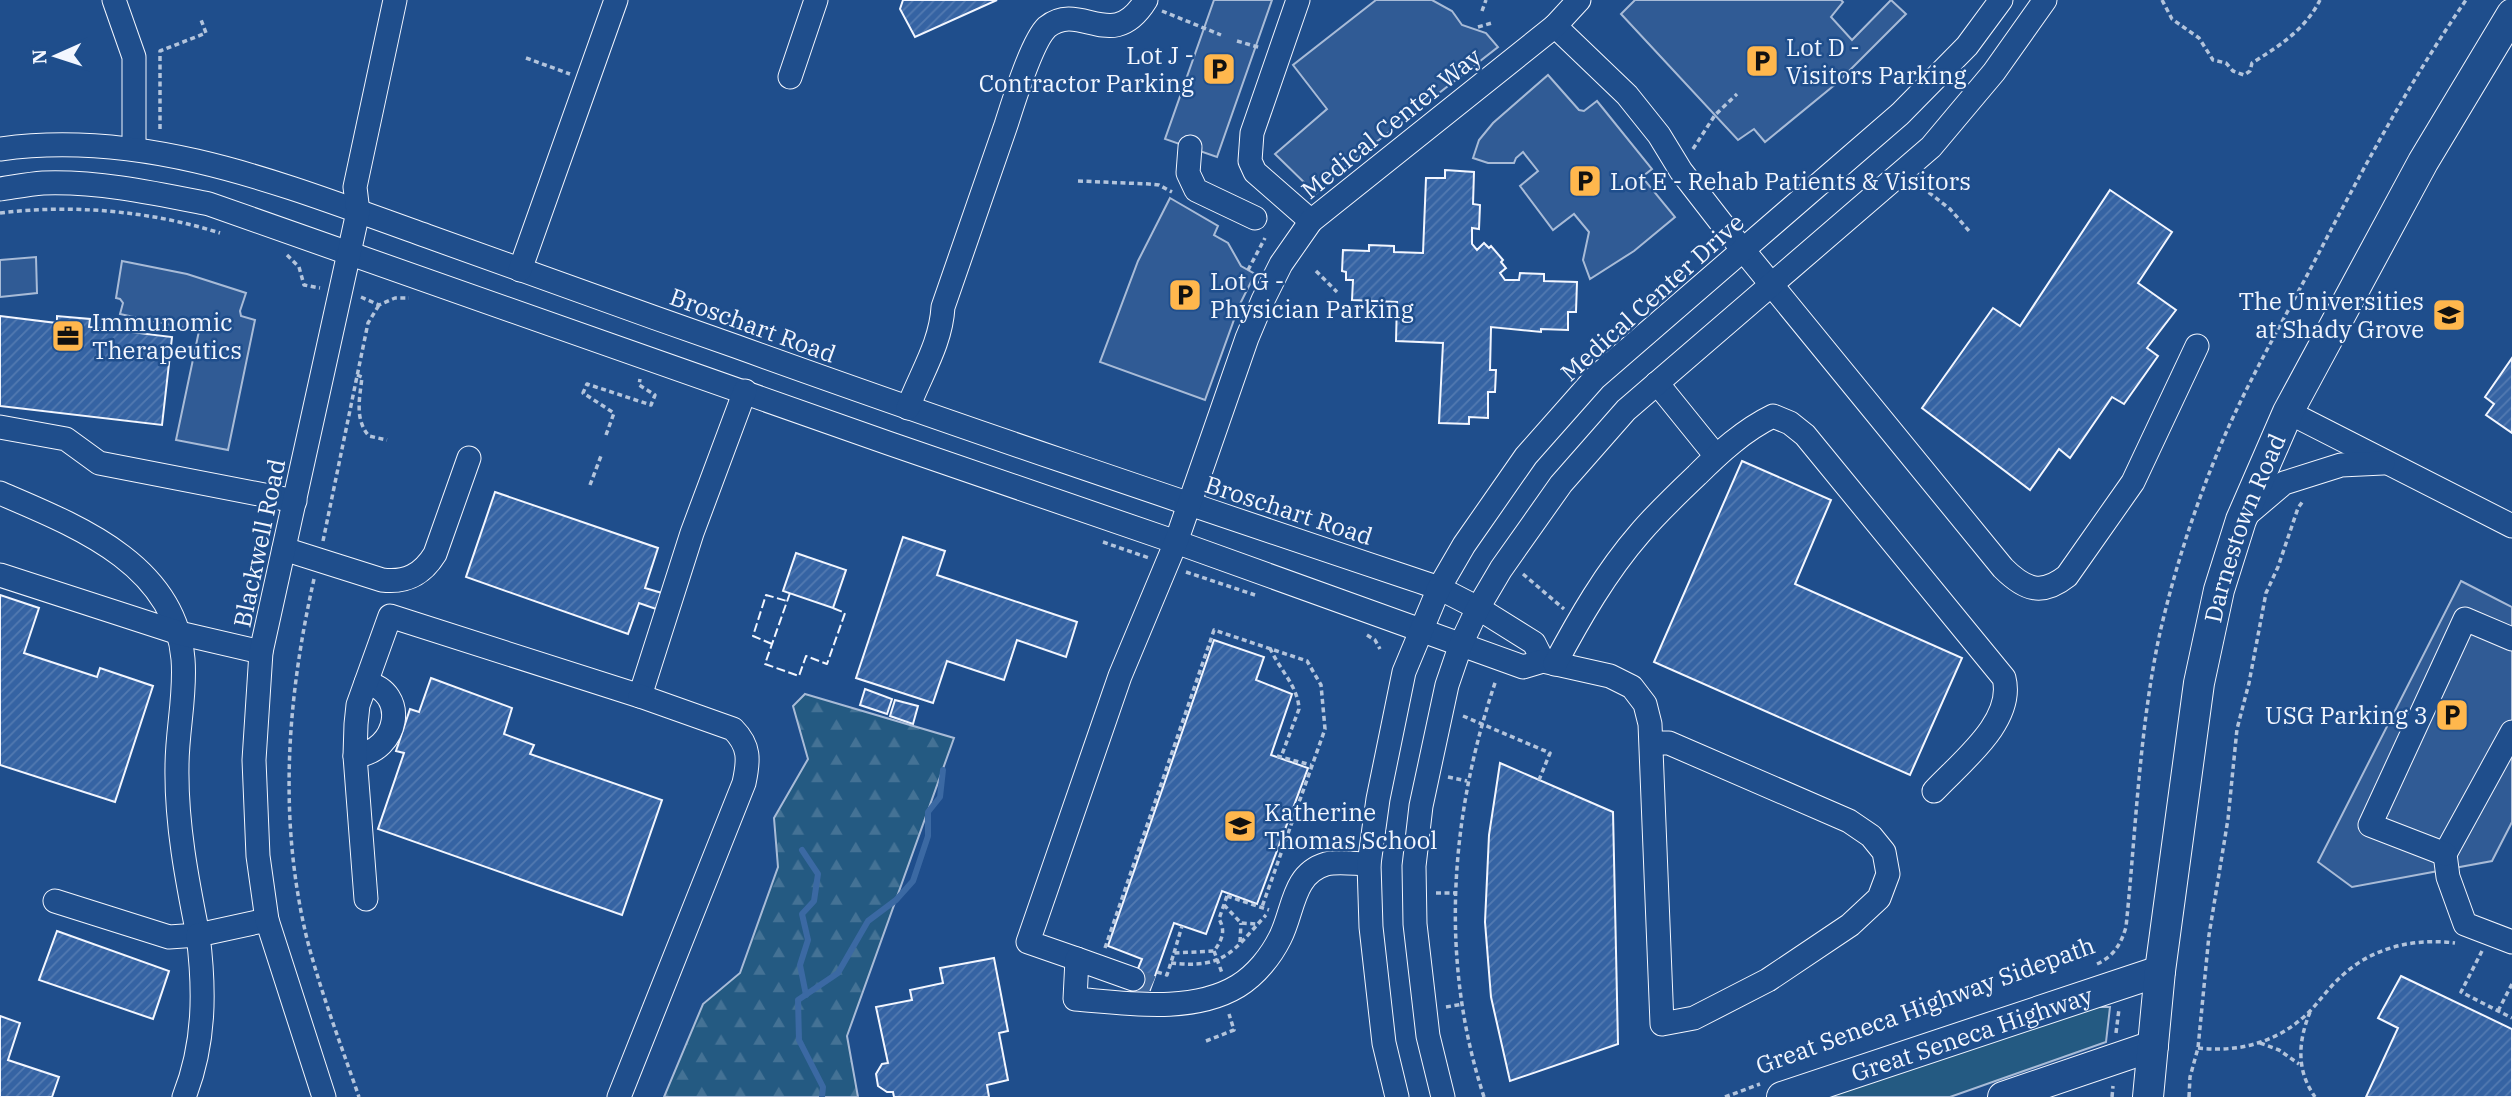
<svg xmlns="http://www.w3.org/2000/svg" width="2512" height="1097" viewBox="0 0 2512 1097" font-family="'IBM Plex Serif',serif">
<defs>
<pattern id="forest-firs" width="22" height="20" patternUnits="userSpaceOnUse" patternTransform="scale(1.75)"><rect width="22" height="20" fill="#245a82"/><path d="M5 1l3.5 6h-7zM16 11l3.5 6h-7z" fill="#447295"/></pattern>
<pattern id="building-hatch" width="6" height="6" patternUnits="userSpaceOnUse" patternTransform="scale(1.75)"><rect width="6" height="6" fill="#3563a3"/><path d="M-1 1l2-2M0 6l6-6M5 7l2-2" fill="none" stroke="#537ab1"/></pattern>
</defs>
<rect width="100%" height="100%" fill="#1f4e8c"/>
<polygon fill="#245a82" stroke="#a8bbd7" stroke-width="2" points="2096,1007 2110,1007 2106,1042 1950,1097 1821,1097"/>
<polygon fill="url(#forest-firs)" stroke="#a8bbd7" stroke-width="2" points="805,694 954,738 847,1036 858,1097 664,1097 703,1004 740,973 778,867 774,818 808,759 793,706"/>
<g fill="#305b95" stroke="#a8bbd7" stroke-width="2">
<polygon points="1214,0 1272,0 1217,157 1165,139"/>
<polygon points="1376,0 1432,0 1452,11 1462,25 1486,33 1498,47 1357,157 1316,194 1275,154 1327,109 1293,65"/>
<polygon points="1635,0 1841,0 1843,2 1831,17 1852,40 1891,0 1906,14 1837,83 1765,142 1754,129 1738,140 1621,14"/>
<polygon points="1548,75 1579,110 1584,111 1597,101 1652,169 1642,177 1675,217 1634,251 1590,279 1583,260 1589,232 1574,214 1553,230 1520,186 1538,171 1523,152 1516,158 1514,163 1488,163 1473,158 1479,140 1493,123"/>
<polygon points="1170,198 1218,226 1214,235 1228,243 1241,266 1255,274 1239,306 1205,400 1100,362 1138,261"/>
<polygon points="36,257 37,293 0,297 0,260"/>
<polygon points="122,261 187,274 246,293 240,311 241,316 255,320 228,450 176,440 199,331 120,314 123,303 120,299 116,298"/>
<polygon points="2461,581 2512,607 2512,822 2492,861 2352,887 2318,862"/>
</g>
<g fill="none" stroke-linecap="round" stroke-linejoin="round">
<g stroke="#3b69a3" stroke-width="6">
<polyline points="802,850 818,874 814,901 802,914 808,940 800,965 806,995"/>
<polyline points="822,1097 823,1087 799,1040 798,1000 838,973 868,921 896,900 913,881 928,836 928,812 940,797 943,770"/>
</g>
</g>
<g fill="url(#building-hatch)" stroke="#f2f6ff" stroke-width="2">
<polygon points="903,0 997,0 915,37 900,9"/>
<polygon points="1445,170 1474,172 1473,204 1480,205 1479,229 1472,228 1472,244 1477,250 1484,243 1489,248 1491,246 1503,260 1501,262 1506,268 1500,273 1505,280 1519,280 1520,273 1544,274 1544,281 1577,282 1576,312 1568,312 1568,330 1541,329 1541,332 1491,327 1490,370 1496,370 1495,392 1488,392 1488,418 1469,417 1469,424 1439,423 1443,343 1396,341 1397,302 1352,300 1353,280 1346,280 1346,272 1342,271 1343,250 1369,251 1369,245 1394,246 1394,252 1423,253 1426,178 1445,178"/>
<polygon points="2110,190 2172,232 2138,283 2176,310 2147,348 2158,356 2124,404 2112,397 2070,458 2059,449 2030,490 1922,408 1993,308 2020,326"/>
<polygon points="0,316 57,323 57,316 90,319 89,327 172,337 162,425 0,406"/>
<polygon points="2512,358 2512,433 2486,415 2494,404 2485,397"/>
<polygon points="1742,461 1831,500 1795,584 1962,658 1910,775 1654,662"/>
<polygon points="495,492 658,548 645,588 662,593 656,609 639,603 628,634 466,577"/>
<polygon points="903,537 945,551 937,575 1077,622 1066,657 1017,640 1004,680 947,661 933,703 856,678"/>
<polygon points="796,553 846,570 833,608 783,591"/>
<polygon points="0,595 39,608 24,653 97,677 100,668 153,686 115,802 0,765"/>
<polygon points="1214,640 1264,657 1256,680 1292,694 1271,755 1308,768 1257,904 1222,891 1206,934 1174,923 1150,990 1132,983 1142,959 1108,946"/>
<polygon points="431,678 512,708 504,734 534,745 530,754 662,800 622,915 378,829 404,753 396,751 410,709 419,712"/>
<polygon points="865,689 892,699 887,714 860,705"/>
<polygon points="895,700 918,706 913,724 890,716"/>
<polygon points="1500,763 1613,812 1618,1044 1510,1081 1491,997 1485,922 1489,835"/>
<polygon points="57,931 169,971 153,1019 39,980"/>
<polygon points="994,958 1008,1031 999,1033 1008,1080 987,1085 989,1097 894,1097 893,1092 887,1092 878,1086 876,1074 882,1064 888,1063 876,1007 912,1000 910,990 943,983 940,968"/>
<polygon points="2401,976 2512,1029 2512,1097 2366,1097 2398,1028 2378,1018"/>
<polygon points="0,1016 20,1023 8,1060 59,1077 52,1097 0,1097"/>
</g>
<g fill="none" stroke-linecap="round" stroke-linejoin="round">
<polyline stroke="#3f679d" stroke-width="23" stroke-dasharray="23 11" stroke-linecap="butt" points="1133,979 1151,987"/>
<defs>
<g id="minor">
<polyline points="114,0 134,57 134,149"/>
<polyline points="1298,0 1252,133 1250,161 1255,172 1311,221"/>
<path d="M1555 26 1627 95 1659 135 1681 171 1726 229 2003 568C2025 590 2042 596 2067 576L2133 482 2197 346"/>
<polyline points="790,77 816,0"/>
<polyline points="1190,147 1188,173 1196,190 1255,218"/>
<path d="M0 149C149 128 289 187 427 236 529 273 632 310 735 346 968 430 1204 509 1439 588L1478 608 1534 643 1543 661"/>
<path d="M0 189C14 187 29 184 43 183 99 181 154 193 209 204L888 443 1176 542 1523 667 1543 661 1610 676 1632 687 1645 704 1650 724 1662 1024 1694 1018 1768 980 1850 925 1879 898 1888 874 1884 852 1871 836 1849 821 1669 743H1651"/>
<polyline points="520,270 616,0"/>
<polyline points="1657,383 1716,456"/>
<path d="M908 408C920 375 941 344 943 307 964 247 985 186 1006 125 1013 103 1032 41 1047 27 1081 0 1112 55 1146 0"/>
<polyline points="2288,412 2512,526"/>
<polyline points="0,427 66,439 99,463 295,501"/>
<path d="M0 493C77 526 175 564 183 659 186 695 177 730 177 766 176 823 187 880 198 935L169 937 55 901"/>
<polyline points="2244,517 2284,483 2341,465 2383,463"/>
<path d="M284 549 382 580C406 583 422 575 435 554L469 458"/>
<polyline points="0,575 179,633 261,652"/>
<path d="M1555 664C1579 619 1606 572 1640 533 1657 513 1677 494 1697 475 1719 453 1744 430 1773 416L1790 423 1805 435 2004 678C2015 721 1961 762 1934 791"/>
<polyline points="2512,732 2445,854 2448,877 2465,924 2512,942"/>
<path d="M355 756C399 751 409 692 366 683"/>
<polyline points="2445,854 2370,825 2465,619 2512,639"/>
<polyline points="366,899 355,756 356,724 358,705 390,616 640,696 692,533 745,391"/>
<polyline points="1077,959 1028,942 1120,676 1176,542 1247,338 1263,300 1281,264 1311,221 1555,26 1579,0"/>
<path d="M1133 979 1077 959 1075 999C1126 1003 1192 1014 1238 986 1256 975 1271 956 1280 938 1294 911 1292 874 1326 864 1339 861 1356 864 1369 864"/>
<path d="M184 1097C205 1044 205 991 198 935L267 920"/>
<polyline points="324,1097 267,920 258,856 254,760 261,652 358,212 355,187 395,0"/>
<path d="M619 1097 744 783C749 760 750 746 733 729L640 696"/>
<polyline points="1397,1097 1384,1043 1371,927 1369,864 1378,799 1404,672 1439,588 1464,545 1526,456 1595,378 1900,114 1967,46 2001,0"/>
<polyline points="1443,1097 1428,1036 1415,924 1414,866 1421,806 1447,685 1461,644 1478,608 1501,569 1561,484 1626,410 1931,147 1994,72 2045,0"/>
</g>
<g id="major">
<path id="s1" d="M1782 1097 2160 971"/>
<polyline points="2003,1097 2153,1046"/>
<path id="s2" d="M2148 1097 2160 971 2199 683 2219 590 2241 520 2288 412 2423 162 2512 14"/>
</g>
</defs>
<use href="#minor" stroke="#f2f6ff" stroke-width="25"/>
<use href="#major" stroke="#f2f6ff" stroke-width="32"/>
<g stroke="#b3c4dc" stroke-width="3.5" stroke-dasharray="5 3.5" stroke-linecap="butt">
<path d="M2162 0 2172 19 2199 38 2213 60 2226 63 2233 71 2244 75 2250 71 2252 63C2279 46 2305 30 2320 0"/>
<polyline points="1162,11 1221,35"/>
<polyline points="1482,11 1486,0"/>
<polyline points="1478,27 1492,23"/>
<polyline points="1237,41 1261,48"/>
<polyline points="526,58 570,74"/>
<polyline points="160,129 160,51 206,33 200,17"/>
<polyline points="1693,149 1715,115 1737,94"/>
<polyline points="1078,181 1149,184 1159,185 1172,192"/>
<polyline points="1922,187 1950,209 1970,232"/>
<path d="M0 213C72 204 151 211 220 233"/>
<polyline points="287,255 299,267 304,285 320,288"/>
<polyline points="1248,270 1265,238"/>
<polyline points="1316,271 1337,292"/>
<polyline points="361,297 379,305 395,298 409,298"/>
<path d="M357 375 362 377C360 397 354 419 369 436L387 440"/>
<polyline points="606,435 614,413 583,393 587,384 651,405 655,395 639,385 640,379"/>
<polyline points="590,485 601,456"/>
<polyline points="323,541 368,323 379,305"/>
<polyline points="1103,542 1149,558"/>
<polyline points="1186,572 1255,595"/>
<polyline points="1523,574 1564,609"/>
<path d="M314 579C287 699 278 819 307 939 321 993 341 1045 359 1097"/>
<polyline points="1367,635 1375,640 1380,649"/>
<path d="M1270 648C1279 669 1298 686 1299 709L1281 757"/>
<polyline points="1463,716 1550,753 1539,780"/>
<polyline points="1277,756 1311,765"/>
<polyline points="1448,777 1467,781"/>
<polyline points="1436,893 1455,893"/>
<polyline points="1227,896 1269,910"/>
<polyline points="1224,905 1241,923 1256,924"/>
<polyline points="1240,942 1241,923"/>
<polyline points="1105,948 1214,630 1307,661 1321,685 1325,729 1262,907"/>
<polyline points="1214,951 1222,973"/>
<polyline points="2482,951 2461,992 2512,1018"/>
<polyline points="1174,953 1182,926"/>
<path d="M1171 963C1225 969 1232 952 1266 915"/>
<path d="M2097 964C2114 956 2121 944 2126 927 2136 830 2139 733 2159 637 2175 566 2199 493 2229 426 2254 371 2284 319 2312 266 2359 176 2408 84 2466 0"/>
<path d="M1157 972 1167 975 1174 953 1214 951C1222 940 1226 931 1219 919L1228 893"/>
<polyline points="1446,1007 1463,1004"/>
<polyline points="2498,1011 2512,984"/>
<path d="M2310 1012C2298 1042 2296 1070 2315 1097"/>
<polyline points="2116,1033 2119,1009"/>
<polyline points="1206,1041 1234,1030 1229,1014"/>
<polyline points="2260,1043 2279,1050 2299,1064"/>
<path d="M2198 1048C2241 1053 2281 1041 2311 1010 2322 998 2331 985 2344 974 2374 947 2415 938 2455 943"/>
<path d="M1484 1097C1439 960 1450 815 1496 680"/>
<polyline points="1725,1097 1760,1084"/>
<polyline points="2112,1097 2113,1086"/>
<polyline points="2189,1097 2190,1077 2198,1048 2209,935 2228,819 2237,729 2249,683 2266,593 2278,567 2298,508 2303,501"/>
</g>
<use href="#minor" stroke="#1f4e8c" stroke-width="23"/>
<use href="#major" stroke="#1f4e8c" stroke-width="30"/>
<g stroke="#f2f6ff" stroke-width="2" stroke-dasharray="9 3.5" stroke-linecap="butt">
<polyline points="790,593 765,664 799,676 806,656 827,664 845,613 833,608"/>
<polyline points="772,644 753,636 766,595 787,601"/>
</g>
</g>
<defs>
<symbol id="parking-square" viewBox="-11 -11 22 22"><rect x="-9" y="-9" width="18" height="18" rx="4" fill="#ffb74d" stroke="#1f4e8c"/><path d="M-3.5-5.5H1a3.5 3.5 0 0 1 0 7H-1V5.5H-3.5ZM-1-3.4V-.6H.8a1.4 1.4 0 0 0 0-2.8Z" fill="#111"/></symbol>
<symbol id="university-square" viewBox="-11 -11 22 22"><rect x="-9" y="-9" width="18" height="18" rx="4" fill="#ffb74d" stroke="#1f4e8c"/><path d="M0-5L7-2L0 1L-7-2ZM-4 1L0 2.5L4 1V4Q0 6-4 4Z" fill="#111"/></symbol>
<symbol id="office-square" viewBox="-11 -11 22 22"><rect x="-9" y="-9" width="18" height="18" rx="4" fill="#ffb74d" stroke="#1f4e8c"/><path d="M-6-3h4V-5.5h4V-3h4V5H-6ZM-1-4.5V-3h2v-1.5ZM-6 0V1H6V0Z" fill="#111"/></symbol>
<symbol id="school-square" viewBox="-11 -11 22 22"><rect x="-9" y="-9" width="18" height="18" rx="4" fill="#ffb74d" stroke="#1f4e8c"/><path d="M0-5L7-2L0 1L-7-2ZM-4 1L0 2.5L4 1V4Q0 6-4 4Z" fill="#111"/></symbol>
</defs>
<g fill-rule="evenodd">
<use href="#parking-square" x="1743" y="42" width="38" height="38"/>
<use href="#parking-square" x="1200" y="50" width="38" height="38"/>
<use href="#parking-square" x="1566" y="162" width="38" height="38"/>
<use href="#parking-square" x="1166" y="276" width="38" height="38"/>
<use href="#university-square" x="2430" y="296" width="38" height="38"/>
<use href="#office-square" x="49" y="317" width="38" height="38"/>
<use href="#parking-square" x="2433" y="696" width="38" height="38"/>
<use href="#school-square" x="1221" y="807" width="38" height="38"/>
</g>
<g text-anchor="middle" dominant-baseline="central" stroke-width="5" stroke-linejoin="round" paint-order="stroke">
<g font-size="24" fill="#f2f6ff" stroke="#1f4e8c" text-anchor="start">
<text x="1786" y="47">Lot D -<tspan x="1786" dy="28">Visitors Parking</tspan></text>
<text x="1194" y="55" text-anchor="end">Lot J -<tspan x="1194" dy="28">Contractor Parking</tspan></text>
<text x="1610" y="181">Lot E - Rehab Patients &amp; Visitors</text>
<text x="1210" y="281">Lot G -<tspan x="1210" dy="28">Physician Parking</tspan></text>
<text x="2424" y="301" text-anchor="end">The Universities<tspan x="2424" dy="28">at Shady Grove</tspan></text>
<text x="92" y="322">Immunomic<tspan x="92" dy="28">Therapeutics</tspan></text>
<text x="2428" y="715" text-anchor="end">USG Parking 3</text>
<text x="1264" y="812">Katherine<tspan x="1264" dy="28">Thomas School</tspan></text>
</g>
<g font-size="24" fill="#f2f6ff" stroke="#1f4e8c">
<text transform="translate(1391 123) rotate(-39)">Medical Center Way</text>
<text transform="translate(1652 297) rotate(-42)">Medical Center Drive</text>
<text transform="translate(753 325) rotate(20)">Broschart Road</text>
<text transform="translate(1289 510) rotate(18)">Broschart Road</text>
<text stroke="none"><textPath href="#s2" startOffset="579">Darnestown Road</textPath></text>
<text transform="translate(259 543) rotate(-78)">Blackwell Road</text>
<text transform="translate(1925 1005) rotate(-20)">Great Seneca Highway Sidepath</text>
<text stroke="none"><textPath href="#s1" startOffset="200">Great Seneca Highway</textPath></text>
</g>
</g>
<g transform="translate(56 56) rotate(267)" stroke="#1f4e8c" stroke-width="5" paint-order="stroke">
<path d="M0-5L12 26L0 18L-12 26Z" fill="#f2f6ff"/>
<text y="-10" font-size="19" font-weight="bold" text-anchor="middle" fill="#f2f6ff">N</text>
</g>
</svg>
